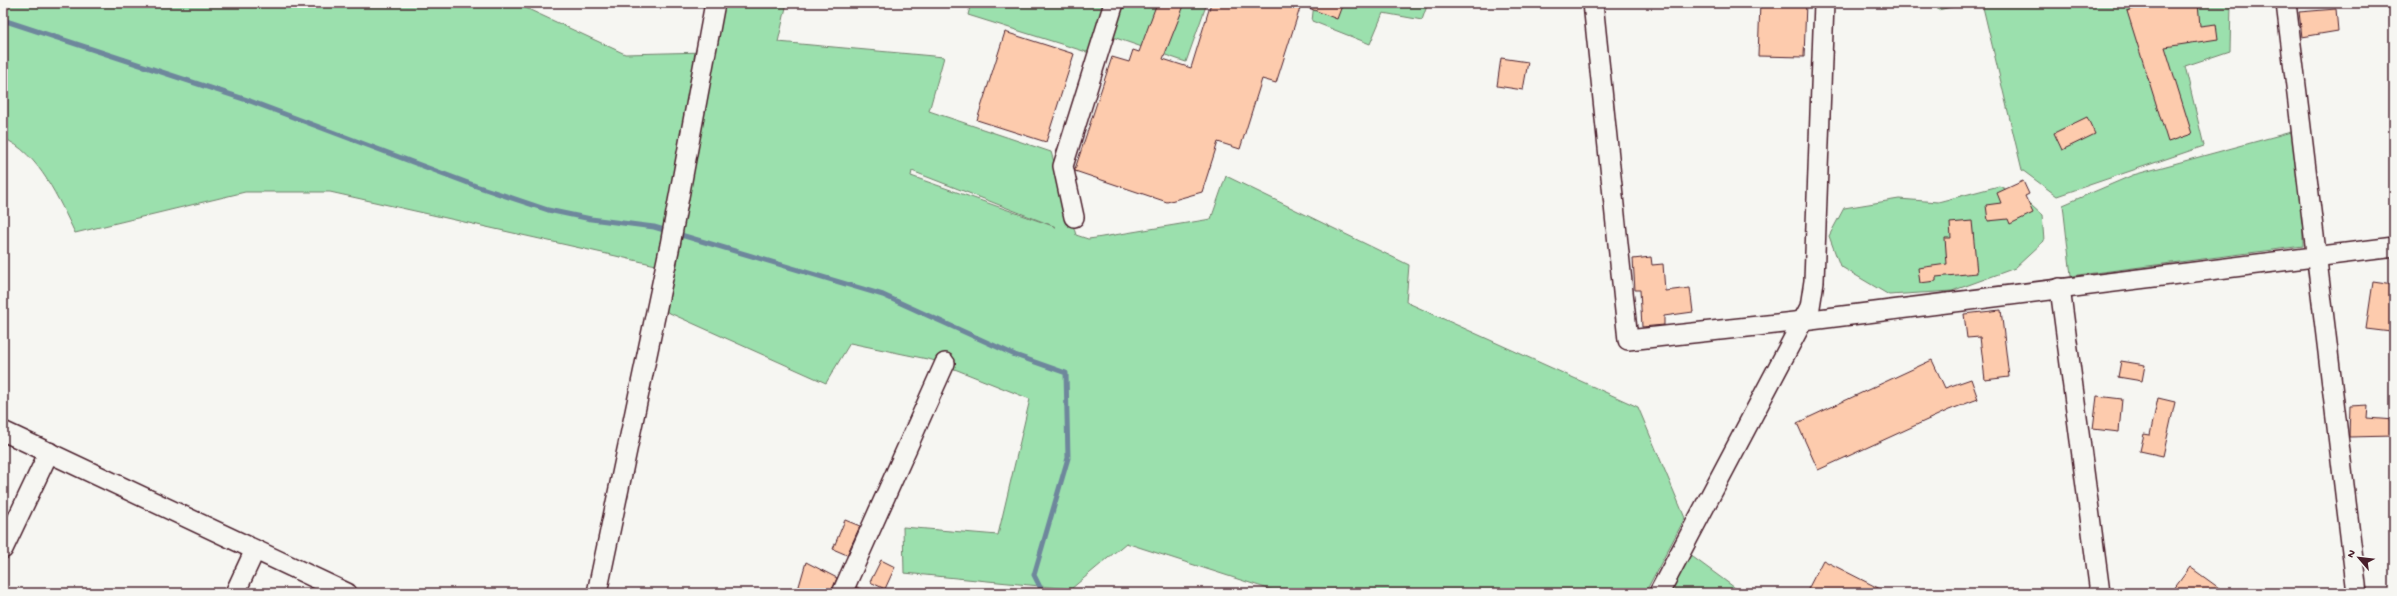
<svg xmlns="http://www.w3.org/2000/svg" width="2397" height="596" viewBox="0 0 2397 596" font-family="'Gochi Hand',sans-serif">
<rect width="100%" height="100%" fill="#f6f6f2"/>
<filter id="ink" filterUnits="userSpaceOnUse"><feTurbulence type="fractalNoise" baseFrequency=".025" numOctaves="2"/><feDisplacementMap in="SourceGraphic" scale="8" xChannelSelector="R" yChannelSelector="G"/><feConvolveMatrix kernelMatrix="1 2 1 2 8 2 1 2 1" color-interpolation-filters="sRGB"/></filter>
<g filter="url(#ink)">
<g fill="#9be0ad" stroke="#72806c" fill-rule="evenodd">
<path d="M3 3H515L625 54 706 52 665 267 330 192H245L75 233C59 200 39 153 3 138Z"/>
<path d="M717 3H787L778 42 944 57 929 111 1051 152 1076 235 1088 239 1096 238 1211 219 1226 176 1409 265 1406 302 1638 407 1685 518 1645 593H1281L1126 543 1071 589 904 573 903 527 998 535 1030 399 932 360 850 343 826 383 663 310 677 265ZM912 171 1056 227 911 176Z"/>
<polygon points="971,3 1107,3 1093,54 968,15"/>
<polygon points="1114,3 1207,3 1186,62 1104,34"/>
<polygon points="1314,3 1428,3 1422,20 1383,13 1370,44 1312,21"/>
<polygon points="1938,3 1969,3 1938,10"/>
<polygon points="1982,3 2231,3 2230,51 2185,66 2204,146 2057,196 2022,170"/>
<polygon points="2302,129 2303,246 2071,276 2063,205 2133,175"/>
<polygon points="1999,186 2022,197 2042,215 2044,241 2015,268 1952,291 1889,295 1840,266 1829,236 1844,208 1899,199 1938,202"/>
<polygon points="1682,549 1742,593 1659,593"/>
</g>
<g fill="none" stroke-linecap="round" stroke-linejoin="round">
<polyline stroke="#6e879c" stroke-width="5" points="3,20 250,101 476,186 548,210 591,219 654,227 883,295 1015,355 1066,373 1068,458 1034,575 1043,593"/>
</g>
<g fill="#fdcbad" stroke="#4a1f2b">
<polygon points="1157,3 1185,3 1163,59 1191,68 1211,3 1343,3 1337,19 1301,5 1276,83 1262,79 1240,149 1218,142 1202,192 1167,202 1075,171 1075,169 1112,57 1129,62 1133,50 1139,52"/>
<polygon points="1760,3 1806,3 1804,57 1758,56"/>
<polygon points="2151,3 2198,3 2200,26 2216,24 2218,39 2165,47 2192,134 2168,142 2127,11"/>
<polygon points="2336,9 2338,31 2302,37 2299,12"/>
<polygon points="1005,32 1074,54 1046,142 977,120"/>
<polygon points="1501,58 1528,62 1523,90 1497,86"/>
<polygon points="2087,117 2095,134 2062,150 2054,133"/>
<polygon points="2023,181 2029,194 2025,196 2033,213 2010,224 2008,219 1988,221 1986,205 2001,203 1997,193"/>
<polygon points="1972,221 1977,273 1936,277 1936,281 1920,283 1918,268 1947,264 1945,238 1951,238 1950,223"/>
<polygon points="1651,257 1652,265 1663,264 1665,291 1690,288 1693,312 1664,316 1664,325 1642,327 1640,290 1635,290 1633,259"/>
<polygon points="2373,282 2394,285 2394,313 2391,332 2366,329"/>
<polygon points="2001,310 2009,377 1985,380 1980,337 1967,338 1964,314"/>
<polygon points="1932,360 1945,388 1971,379 1978,399 1949,410 1818,470 1797,423"/>
<polygon points="2121,361 2145,365 2142,381 2118,377"/>
<polygon points="2097,396 2122,399 2119,432 2093,429"/>
<polygon points="2158,398 2175,402 2163,456 2140,451 2144,434 2150,435"/>
<polygon points="2368,405 2367,418 2394,420 2394,436 2349,437 2350,406"/>
<polygon points="845,520 860,526 847,555 833,549"/>
<polygon points="881,560 895,567 885,589 870,582"/>
<polygon points="1823,560 1888,593 1806,593"/>
<polygon points="806,562 837,578 831,593 797,593"/>
<polygon points="2190,567 2226,593 2171,593"/>
<polygon points="857,587 868,593 854,593"/>
</g>
<g fill="none" stroke-linecap="round" stroke-linejoin="round">
<defs>
<g id="minor">
<polyline points="1593,3 1628,340 1803,321 2394,247"/>
<polyline points="2286,3 2357,593"/>
<polyline points="1074,217 1063,166 1114,3"/>
<polyline points="2060,288 2100,593"/>
<polyline points="3,431 347,593"/>
<polyline points="3,549 49,452"/>
<polyline points="235,593 255,550"/>
<polyline points="597,593 670,245 715,3"/>
<polyline points="842,593 945,363"/>
<polyline points="1659,593 1810,307 1814,281 1824,3"/>
</g>
</defs>
<use href="#minor" stroke="#4a1f2b" stroke-width="22"/>
<use href="#minor" stroke="#f6f6f2" stroke-width="19"/>
</g>
</g>
<rect width="2397" height="596" fill="none" stroke="#f6f6f2" stroke-width="16"/>
<rect x="8" y="8" width="2381" height="580" fill="none" stroke="#4a1f2b" stroke-width="1.5" filter="url(#ink)"/>
<g transform="translate(2359 558) rotate(298)" stroke="#f6f6f2" stroke-width="3" paint-order="stroke">
<path d="M0-3L7 15L0 10L-7 15Z" fill="#4a1f2b"/>
<text y="-6" font-size="11" font-weight="bold" text-anchor="middle" fill="#4a1f2b">N</text>
</g>
</svg>
